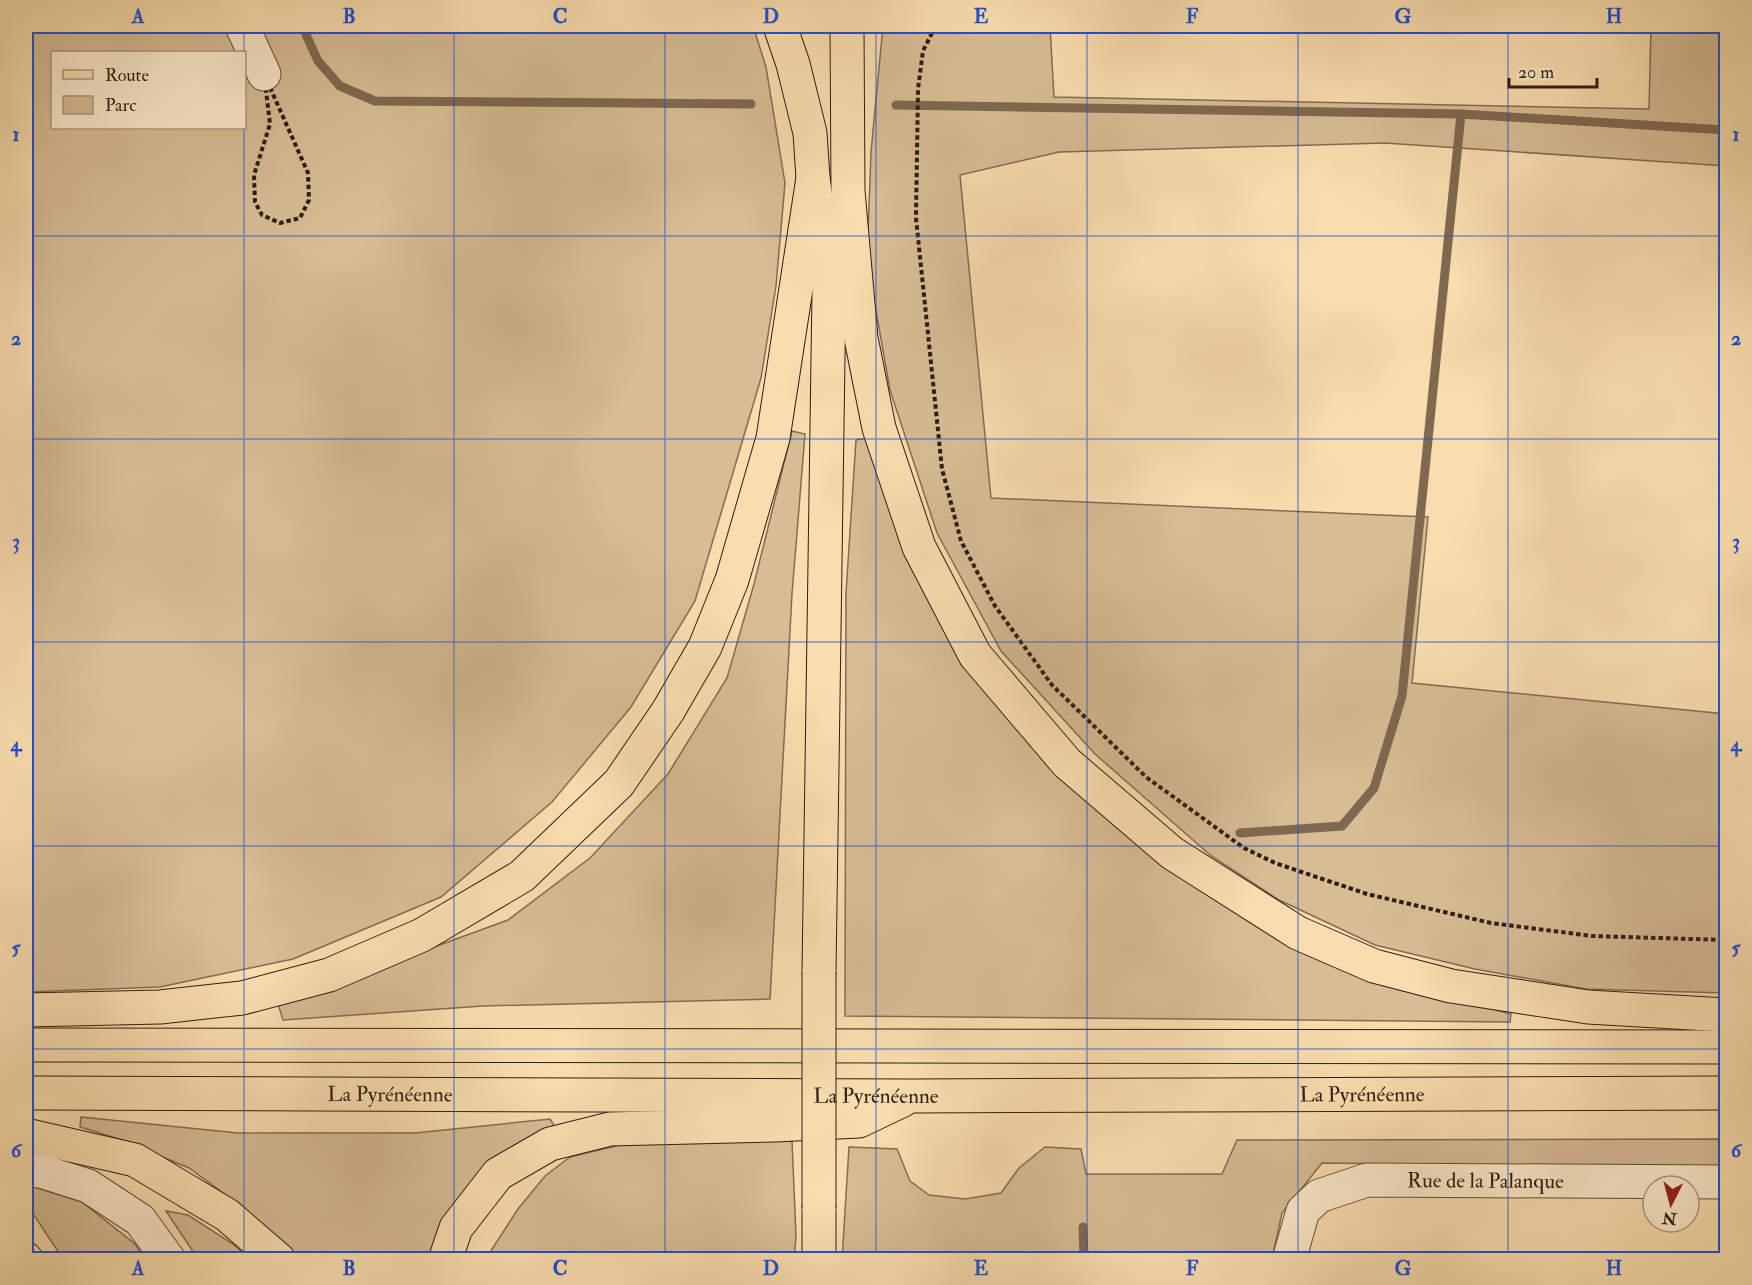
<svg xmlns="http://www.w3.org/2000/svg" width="1752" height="1285" viewBox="0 0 1752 1285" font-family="'IM FELL Double Pica',serif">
<rect width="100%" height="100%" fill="#f9ddae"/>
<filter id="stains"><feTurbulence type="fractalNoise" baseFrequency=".00333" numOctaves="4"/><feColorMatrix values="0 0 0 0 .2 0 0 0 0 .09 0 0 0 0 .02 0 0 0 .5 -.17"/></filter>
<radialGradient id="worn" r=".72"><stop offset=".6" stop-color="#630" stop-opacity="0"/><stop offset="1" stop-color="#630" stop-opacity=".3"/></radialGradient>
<g fill="#d7bc94" stroke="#836c54" stroke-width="1.5" fill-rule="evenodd">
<path d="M26 26H753L766 67 785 183 776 286 761 378 695 601 631 707 552 802 441 897 293 959 160 987 26 992ZM52 52H244V128H52Z"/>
<polygon points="883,26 1050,26 1054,97 1649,109 1651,26 1726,26 1726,166 1385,143 1059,152 960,175 991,498 1428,517 1412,683 1726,714 1726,993 1586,989 1475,969 1375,945 1279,900 1210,855 1095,754 1001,651 937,533 890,390 867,260 871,152"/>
<polygon points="792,431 805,434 792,594 770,999 483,1006 283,1020 278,1004 508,920 590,858 668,774 727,678 754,584"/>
<polygon points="867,438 1065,777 1406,987 1511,1014 1510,1022 845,1016 846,593 856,440"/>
<polygon points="81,1117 238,1133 415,1133 550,1119 555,1127 513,1146 483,1169 431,1260 301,1259 271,1231 230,1198 189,1168 119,1139 80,1127"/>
<polygon points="1726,1139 1726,1168 1322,1163 1282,1213 1272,1259 842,1260 849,1147 897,1149 910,1181 929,1195 965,1199 1001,1193 1019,1168 1045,1147 1081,1149 1086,1174 1222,1174 1237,1140"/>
<polygon points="641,1140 792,1141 796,1236 794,1259 485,1260 518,1209 545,1176 570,1157"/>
<polygon points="34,1187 82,1202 135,1244 145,1259 63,1259 26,1203 26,1188"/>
<polygon points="166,1211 188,1215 233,1244 250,1259 198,1259"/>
</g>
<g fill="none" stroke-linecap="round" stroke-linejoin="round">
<g stroke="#7f6950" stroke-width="9">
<polyline points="302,26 318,61 340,86 375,101 751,104"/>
<polyline points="896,105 1461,114 1726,130"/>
<polyline points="1240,833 1342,826 1374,788 1402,696 1461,114"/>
<polyline points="1083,1227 1084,1260"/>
</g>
<defs>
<g id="street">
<polyline points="242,26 264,74"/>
<polyline points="26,1169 44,1172 88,1186 140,1220 169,1260"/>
<path id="s1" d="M1289 1260 1303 1211 1319 1196 1367 1180 1726 1182"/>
</g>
<polyline id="primary" points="26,1259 26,1260"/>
<g id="highway">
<polyline points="780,26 793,64 810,133 813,178 829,290 819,972"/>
<polyline points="847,26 848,191 861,338 879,428 919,547 975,655 1067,763 1172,853 1298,933 1374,966 1451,986 1588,1007 1726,1015"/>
<polyline points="26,1010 160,1007 242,998 329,975 422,935 522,876 619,783 668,711 705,647 732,580 773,438 813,178"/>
<polyline points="26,1045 1726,1047"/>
<path id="s2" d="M26 1093 913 1096 1726 1093"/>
<polyline points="26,1135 135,1160 227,1215 279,1260"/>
<polyline points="819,1208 819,1260"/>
<polyline points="445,1260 456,1228 498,1174 550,1144 610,1129 775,1125 859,1121 903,1100"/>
</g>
</defs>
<use href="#street" stroke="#624d3a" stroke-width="35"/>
<use href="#primary" stroke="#2f1d13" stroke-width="35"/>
<use href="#highway" stroke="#2f1d13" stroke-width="35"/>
<g stroke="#2f1d13" stroke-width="4" stroke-dasharray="4.5 3" stroke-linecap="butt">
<polyline points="945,26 933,31 923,51 918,89 916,218 942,469 961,541 995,606 1052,685 1146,777 1244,848 1275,863 1367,894 1491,923 1592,936 1726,940"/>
<polygon points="264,74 308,173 309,200 300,218 280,223 262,215 255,202 254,175 270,124"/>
</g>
<use href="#street" stroke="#fbe9ca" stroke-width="33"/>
<use href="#primary" stroke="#f9ddae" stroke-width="33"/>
<use href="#highway" stroke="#f9ddae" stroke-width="33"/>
<defs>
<polyline id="highway-bridge" points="819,972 819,1208"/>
</defs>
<use href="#highway-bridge" stroke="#2f1d13" stroke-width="35" stroke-linecap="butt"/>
<use href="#highway-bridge" stroke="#f9ddae" stroke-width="33"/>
</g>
<path fill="none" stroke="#1d4ed8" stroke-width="1.5" stroke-opacity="0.55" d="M244 26V52M454 26V1260M665 26V1260M876 26V1260M1087 26V1260M1298 26V1260M1508 26V1260M244 128V1260M26 236H1726M26 439H1726M26 642H1726M26 846H1726M26 1049H1726"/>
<g text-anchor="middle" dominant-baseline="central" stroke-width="5" stroke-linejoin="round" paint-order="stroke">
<g font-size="21" fill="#2f1d13" stroke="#fbe9ca">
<text stroke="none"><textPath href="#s2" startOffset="364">La Pyrénéenne</textPath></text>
<text stroke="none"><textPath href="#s2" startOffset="1336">La Pyrénéenne</textPath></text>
<text stroke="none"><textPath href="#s2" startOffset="850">La Pyrénéenne</textPath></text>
<text stroke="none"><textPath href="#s1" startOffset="242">Rue de la Palanque</textPath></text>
</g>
</g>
<rect width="1752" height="1285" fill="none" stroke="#f9ddae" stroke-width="66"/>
<rect x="51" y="51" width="195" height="78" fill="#fbe9ca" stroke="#a99781" stroke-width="1.5"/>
<rect x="63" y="70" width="30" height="9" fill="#f9ddae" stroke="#a99781" stroke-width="1.5"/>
<text x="105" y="81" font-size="18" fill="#2f1d13">Route</text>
<rect x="63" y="96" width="30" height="18" fill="#d7bc94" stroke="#a99781" stroke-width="1.5"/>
<text x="105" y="111" font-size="18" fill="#2f1d13">Parc</text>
<g transform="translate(1671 1204) rotate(186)"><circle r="28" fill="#fbe9ca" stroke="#a99781" stroke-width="1.5"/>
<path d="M0-4.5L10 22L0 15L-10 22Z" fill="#8f2418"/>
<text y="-9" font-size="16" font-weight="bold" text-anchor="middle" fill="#2f1d13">N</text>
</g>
<path d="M1509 78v9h88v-9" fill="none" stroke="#2f1d13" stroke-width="3"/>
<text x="1518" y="78" font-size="18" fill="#2f1d13" stroke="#fbe9ca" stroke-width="4.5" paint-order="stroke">20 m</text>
<rect x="33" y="33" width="1686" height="1219" fill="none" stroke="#1d4ed8" stroke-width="2"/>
<g font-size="20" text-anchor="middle" font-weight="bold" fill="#1d4ed8">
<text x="138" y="23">A</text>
<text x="349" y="23">B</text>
<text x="560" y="23">C</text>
<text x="771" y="23">D</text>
<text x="981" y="23">E</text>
<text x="1192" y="23">F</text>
<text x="1403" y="23">G</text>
<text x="1614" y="23">H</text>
<text x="16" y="141">1</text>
<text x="1736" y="141">1</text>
<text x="16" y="345">2</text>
<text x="1736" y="345">2</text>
<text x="16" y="548">3</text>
<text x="1736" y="548">3</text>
<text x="16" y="751">4</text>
<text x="1736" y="751">4</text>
<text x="16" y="954">5</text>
<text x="1736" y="954">5</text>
<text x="16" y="1157">6</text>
<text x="1736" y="1157">6</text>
<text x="138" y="1275">A</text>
<text x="349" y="1275">B</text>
<text x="560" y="1275">C</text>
<text x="771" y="1275">D</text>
<text x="981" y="1275">E</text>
<text x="1192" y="1275">F</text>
<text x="1403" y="1275">G</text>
<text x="1614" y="1275">H</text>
</g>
<rect width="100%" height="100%" filter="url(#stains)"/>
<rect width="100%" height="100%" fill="url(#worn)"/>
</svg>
